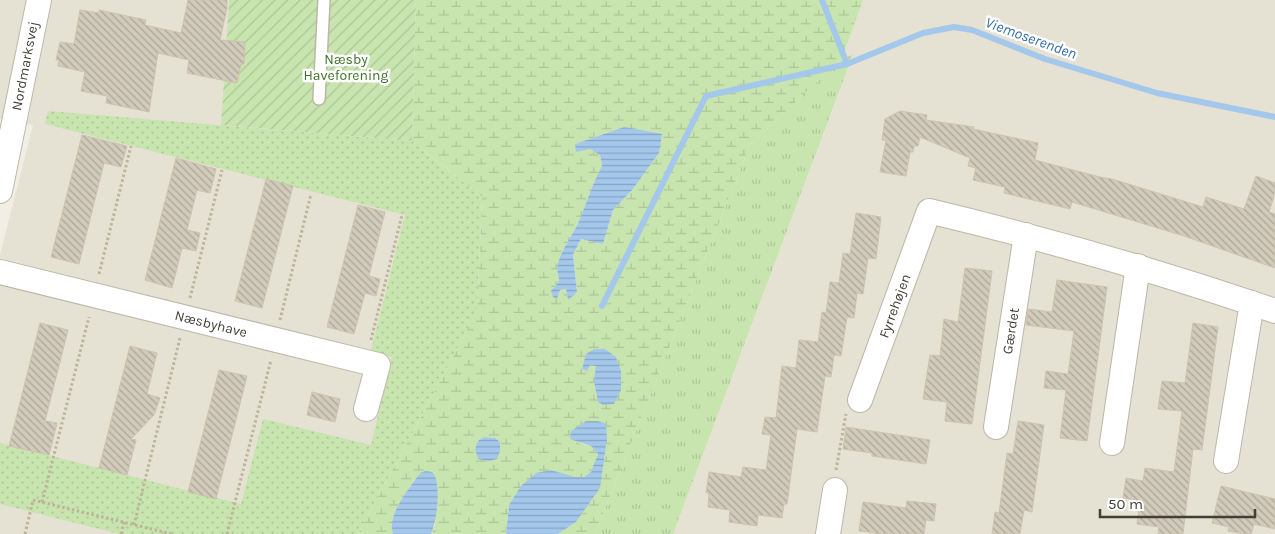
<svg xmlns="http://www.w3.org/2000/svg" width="1275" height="534" viewBox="0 0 1275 534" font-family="Karla,sans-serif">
<defs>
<pattern id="grass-tufts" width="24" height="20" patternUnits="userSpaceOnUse" patternTransform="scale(1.25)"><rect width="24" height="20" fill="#c8e4af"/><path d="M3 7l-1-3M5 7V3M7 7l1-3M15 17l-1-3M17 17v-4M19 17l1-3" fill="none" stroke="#adc597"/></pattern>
<pattern id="wetland-marsh" width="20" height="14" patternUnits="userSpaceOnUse" patternTransform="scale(1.25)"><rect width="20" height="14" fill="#c8e4af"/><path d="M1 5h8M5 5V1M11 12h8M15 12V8" fill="none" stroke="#adc597"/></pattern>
<pattern id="park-dots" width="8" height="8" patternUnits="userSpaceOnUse" patternTransform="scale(1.25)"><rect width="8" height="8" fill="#c8e4af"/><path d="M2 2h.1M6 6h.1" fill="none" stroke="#adc597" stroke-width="1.8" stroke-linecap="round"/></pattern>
<pattern id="garden-furrows" width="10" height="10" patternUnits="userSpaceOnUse" patternTransform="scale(1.25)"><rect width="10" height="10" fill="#c8e4af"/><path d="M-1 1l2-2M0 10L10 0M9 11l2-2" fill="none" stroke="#adc597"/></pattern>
<pattern id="water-rules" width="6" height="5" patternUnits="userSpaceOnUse" patternTransform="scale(1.25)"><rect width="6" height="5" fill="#a4c8ec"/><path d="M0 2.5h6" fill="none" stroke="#87a4c0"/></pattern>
<pattern id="building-back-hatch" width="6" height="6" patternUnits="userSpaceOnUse" patternTransform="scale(1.25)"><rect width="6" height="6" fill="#d2cbbb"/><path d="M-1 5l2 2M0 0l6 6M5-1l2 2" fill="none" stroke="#aca699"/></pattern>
</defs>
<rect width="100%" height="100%" fill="#f1efe5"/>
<g fill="#e5e1d3">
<polygon points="0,0 229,0 221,125 412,141 440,220 388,453 343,534 0,534 0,255 33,125 0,119"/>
<polygon points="863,0 1275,0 1275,534 673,534 853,56 842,58"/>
</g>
<polygon fill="url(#grass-tufts)" points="853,55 673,534 595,534 750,145 842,58"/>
<path fill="url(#wetland-marsh)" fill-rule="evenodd" d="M416 0H863L842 58 750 145 595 534H558L576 522 607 438 578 443 591 446 598 454C596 459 594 469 590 473 581 483 562 473 551 470L509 505 506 534H431L435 525 437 483 420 473C409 489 386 515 393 534H358L477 312 482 197 412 141ZM624 127 659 153 633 189 613 210 603 244 581 239 573 255 577 292 568 299 566 289 560 290 557 298 551 290C566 278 554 276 558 263 562 248 573 235 579 221 587 202 592 184 602 166L600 155 590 149 575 144ZM484 437 495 438 500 442 475 449 478 441Z"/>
<polygon fill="url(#park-dots)" points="48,111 412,141 482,197 477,312 358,534 119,534 0,504 0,443 241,504 263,419 371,445 392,357 371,351 405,215 45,124"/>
<polygon fill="url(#garden-furrows)" points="229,0 416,0 412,141 221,125"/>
<g fill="url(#water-rules)">
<path d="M624 127 662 134 659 153 633 189 613 210 603 244 581 239 573 255 577 292 568 300 566 289 560 290 557 299 553 297 551 290C566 278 554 276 558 263 562 248 573 235 579 221 587 202 592 184 602 166L600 155 590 149 576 152 575 144Z"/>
<polygon points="594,349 605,349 616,357 621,371 621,390 614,404 603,405 598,402 594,381 596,366 590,365 587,371 582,369 586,354"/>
<polygon points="586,421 598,421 606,424 607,438 600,488 576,522 558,534 506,534 509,505 521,486 536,473 551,470 575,477 584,477 591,472 598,454 591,446 570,439 571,431"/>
<polygon points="484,437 495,438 500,442 500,451 497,459 489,461 478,459 475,449 478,441"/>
<path d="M426 471 432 472C442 481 437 522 431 534H393C386 515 409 489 420 473Z"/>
</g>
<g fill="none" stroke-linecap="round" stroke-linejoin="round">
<g stroke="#a4c8ec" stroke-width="6">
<polyline points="822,0 847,64 923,33 954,27 972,30 1045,59 1157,93 1275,117"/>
<polyline points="602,306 706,96 847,64"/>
</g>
</g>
<g fill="url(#building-back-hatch)" stroke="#cdc3af">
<polygon points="188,0 227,0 227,8 220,40 245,42 244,64 241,64 237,83 187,73 189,60 158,53 149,112 106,103 107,96 81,91 85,72 58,66 59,60 56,60 60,42 74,44 80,10 99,13 99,10 146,20 145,25 181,33"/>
<polygon points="900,111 927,115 926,120 974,127 973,129 1038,143 1035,160 1100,177 1112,179 1203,207 1206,197 1244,209 1256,176 1275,183 1275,193 1269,212 1275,214 1275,268 1184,236 1072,202 1070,209 1004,193 1005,187 973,180 976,168 968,166 970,158 920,137 918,146 914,146 913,152 910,152 906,176 880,172 886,140 882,140 885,119"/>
<polygon points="82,135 127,146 121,167 104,163 79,264 51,257"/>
<polygon points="176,158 216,169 210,193 197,190 187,230 200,233 196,251 182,248 172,288 145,280"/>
<polygon points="266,179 293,186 262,308 235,301"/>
<polygon points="358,205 385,212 369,276 380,279 376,296 365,293 354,334 327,327"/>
<polygon points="856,213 881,217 876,259 868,258 863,294 857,293 854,318 847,317 841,356 834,355 831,377 825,376 817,432 797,429 787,504 784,504 782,518 758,515 757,526 729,522 730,510 708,507 709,493 706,493 709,472 741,477 743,467 766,470 771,435 762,434 765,417 776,418 782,366 796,368 799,340 818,342 822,312 826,313 830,282 839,283 843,253 850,254"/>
<polygon points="965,268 992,271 972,424 945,421 947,402 923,399 930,355 940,356 944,319 958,322"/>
<polygon points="1057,280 1107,287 1087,441 1060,438 1066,390 1044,388 1046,371 1068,374 1074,331 1026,325 1028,309 1052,312"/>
<polygon points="40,323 68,330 45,421 57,423 49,455 9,446"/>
<polygon points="1193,323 1218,327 1202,450 1193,449 1183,534 1158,534 1159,527 1137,524 1140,501 1123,498 1126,478 1143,481 1145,468 1174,472 1182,411 1158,409 1162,381 1185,383"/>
<polygon points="130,346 157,353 147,394 160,398 154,415 131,439 136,440 127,475 99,468"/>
<polygon points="219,370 247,376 216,499 188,492"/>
<polygon points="312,392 340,399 335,422 307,415"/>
<polygon points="1018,421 1044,425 1032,512 1024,510 1020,534 992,534 995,512 999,513 1007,453 1013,454"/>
<polygon points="846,427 930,440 926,464 872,456 872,453 843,449"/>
<polygon points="1221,486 1275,499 1275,529 1254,524 1251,534 1244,534 1228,531 1229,527 1212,523"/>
<polygon points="907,501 936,504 934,521 926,520 924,534 875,534 876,533 859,531 863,502 906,508"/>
</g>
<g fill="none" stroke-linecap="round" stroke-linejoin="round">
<defs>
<polyline id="lane" points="319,99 324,0"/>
<g id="street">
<polyline points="0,191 39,0"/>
<polyline points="0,272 378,365 366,409"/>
<path d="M860 400 929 211C1046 239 1161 272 1275 311"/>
<polyline points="996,427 1026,235"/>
<polyline points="1112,443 1138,266"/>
<polyline points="1226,461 1252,303"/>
<polyline points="828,534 835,490"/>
</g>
</defs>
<use href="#lane" stroke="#bcb7a8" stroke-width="14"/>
<use href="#street" stroke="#bcb7a8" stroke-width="26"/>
<g stroke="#bdb49a" stroke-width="3" stroke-dasharray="2.5 2.5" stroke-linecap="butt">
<polyline points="99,274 131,146"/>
<polyline points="190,298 222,170"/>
<polyline points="280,320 311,194"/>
<polyline points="371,340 402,215"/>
<polyline points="836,470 846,414"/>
<polyline points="42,502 89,317"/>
<polyline points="134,525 180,338"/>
<polyline points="25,534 33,500 172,534"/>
<polyline points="121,534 124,522"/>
<polyline points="227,534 271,360"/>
</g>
<use href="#lane" stroke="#fff" stroke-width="11"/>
<use href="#street" stroke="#fff" stroke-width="24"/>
</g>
<g text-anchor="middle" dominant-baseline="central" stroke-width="5" stroke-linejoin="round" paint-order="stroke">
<g font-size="14" fill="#40712c" stroke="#fff">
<text x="346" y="59">Næsby<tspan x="346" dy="16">Haveforening</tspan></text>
</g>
<g font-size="14" fill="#433f35" stroke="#fff">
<text transform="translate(25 66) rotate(-79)">Nordmarksvej</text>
<text transform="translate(895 306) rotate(-70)">Fyrrehøjen</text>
<text transform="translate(211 324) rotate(14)">Næsbyhave</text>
<text transform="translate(1011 331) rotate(-81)">Gærdet</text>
</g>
<g font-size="15" font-style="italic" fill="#346ea9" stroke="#fff">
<text transform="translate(1031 38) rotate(20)">Viemoserenden</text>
</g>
</g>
<path d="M1100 509v8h155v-8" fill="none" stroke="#433f35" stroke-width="2.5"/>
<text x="1108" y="509" font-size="15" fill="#433f35" stroke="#ffffff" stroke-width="4" paint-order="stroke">50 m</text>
</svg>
